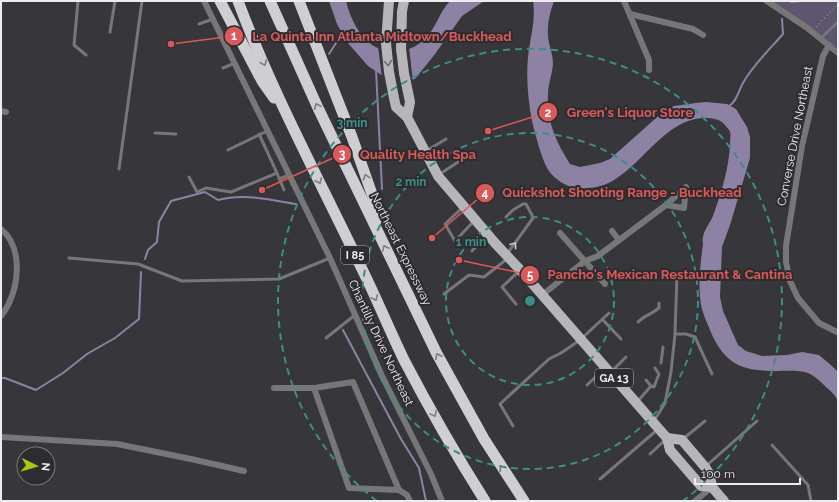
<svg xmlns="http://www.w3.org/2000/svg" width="839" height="502" viewBox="0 0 839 502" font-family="Raleway,sans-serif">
<rect width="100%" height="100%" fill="#37363a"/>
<polygon fill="#5d566e" points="761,1 838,1 838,52"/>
<g fill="#8d82a4">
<path d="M329 1H346C351 22 364 47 387 51 391 51 396 50 400 50 410 50 417 46 424 40 436 29 439 12 450 1H484L462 16 435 54 415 79 405 82 386 78 368 66 347 42 337 24Z"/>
<path d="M533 1H554C549 15 546 28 549 43 551 51 553 57 553 64 552 75 548 84 548 95 546 121 557 143 570 164L580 167 600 163 610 159 665 110 674 106 696 103 706 102 727 104 736 109 747 127 750 137V158L730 225 722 247 720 297 723 311 738 345 746 351 762 356 787 355 802 352 819 355 832 366 838 372V401C835 395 831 391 826 387 821 382 815 376 808 373 798 370 788 371 778 371 746 371 728 367 713 337 709 327 703 315 701 305 698 285 700 265 703 245 703 242 702 240 703 237 704 229 712 221 714 213 722 191 729 167 730 144 730 140 731 135 730 132 729 129 725 125 723 123 717 118 710 118 702 118 665 121 644 162 614 180 603 187 590 189 577 188 567 187 555 180 549 171 542 161 535 133 532 121 528 100 526 78 528 57 530 38 536 20 533 1Z"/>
</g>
<polygon fill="#37363a" points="378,46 388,49 398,50 409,47 413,82 405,84 394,83 382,78"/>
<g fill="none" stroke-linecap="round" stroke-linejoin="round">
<g stroke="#8d82a4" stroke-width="2">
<polyline points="791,2 805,1"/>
<polyline points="329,54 343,32"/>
<polyline points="376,70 382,189"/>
<path d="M729 106C737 101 738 92 743 83 753 65 769 50 783 34L782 19"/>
<path d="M145 259 148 250 157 242 159 222 171 201 205 192 218 200C244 193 270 200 296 204"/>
<polyline points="343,330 401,439 419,468 426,501"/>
<polyline points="1,378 5,378 36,390 63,373 87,354 115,338 139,319 141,272"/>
</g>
<polyline stroke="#908f93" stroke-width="1.5" stroke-dasharray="1 3" stroke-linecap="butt" points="816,27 838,4"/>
<g stroke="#777779" stroke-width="3">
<polyline points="78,1 74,45 86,55"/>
<polyline points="199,24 213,19"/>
<polyline points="110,32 115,1"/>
<polyline points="821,38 838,22"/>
<polyline points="223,68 235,63"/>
<polyline points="155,133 176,134"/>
<polyline points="228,150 267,131"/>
<polyline points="426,151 446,139"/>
<polyline points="119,169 142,1"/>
<polyline points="277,173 284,190"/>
<polyline points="440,174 458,162 459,160"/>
<polyline points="189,177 197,192 206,188 231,192 277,173 259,134"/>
<polyline points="279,179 289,175"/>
<polyline points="462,208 445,224 455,241 474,221"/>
<polyline points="506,217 513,210 523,204 526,204 532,215 533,218 507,254"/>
<polyline points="472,251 486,236"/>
<polyline points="69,258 138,264 182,281 279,279 330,258"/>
<polyline points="444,294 469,275 484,277 507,259"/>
<polyline points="516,304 502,287 519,271"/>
<polyline points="603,320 621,339"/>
<path d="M638 322C645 315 652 314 659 308V303"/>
<polyline points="675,334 686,334 695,337 712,374"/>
<polyline points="326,338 355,315"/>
<polyline points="661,363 663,347"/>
<polyline points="612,371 626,357"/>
<polyline points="587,385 604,369"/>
<polyline points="651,386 654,387 659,374 655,368"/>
<polyline points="637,402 651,386 646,380"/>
<polyline points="654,421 665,403 671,372 675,334 677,274"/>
<polyline points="513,426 500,404 549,359 561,353 580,340 609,313"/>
<polyline points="683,439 705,421"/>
<polyline points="772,445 808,485 811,501"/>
<polyline points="650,454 665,440"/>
<polyline points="706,466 757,421"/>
<polyline points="600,479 657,430"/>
</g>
<g stroke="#777779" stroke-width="6">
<polyline points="204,1 330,258 382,376 431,474 442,501"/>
<polyline points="624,1 649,60 649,70"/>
<polyline points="767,1 806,27 838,53"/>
<polyline points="630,14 693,29 703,35"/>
<polyline points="829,45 823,56 802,146 786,246 786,262 790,281 798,298 819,323 837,332"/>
<polyline points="1,111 6,112"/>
<path d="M1 229C25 249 19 294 1 316"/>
<polyline points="612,231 619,240"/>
<polyline points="560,233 605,284"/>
<polyline points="542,295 585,261 598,256 666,205 686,187 684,208 666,205"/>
<polyline points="274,388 314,388 353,382 399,490"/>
<polyline points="314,388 349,488 399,490 407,495 410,501"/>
<polyline points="1,437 117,444 191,459 244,471"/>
<polyline points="695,501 712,487"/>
</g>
<g stroke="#b6b5b9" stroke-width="10">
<polyline points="389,1 386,43 389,72 394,98 396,107 407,117 438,176 495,243 524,274 659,429 667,438 670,450 701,486 712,487"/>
<polyline points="404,1 402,11 401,49 404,73 410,102 407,117"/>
<polyline points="667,438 682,440 705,467 710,475 712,487 724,501"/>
</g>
<g stroke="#cfced3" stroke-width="11">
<polyline points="220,1 262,81 274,98"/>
<path d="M238 1C272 92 319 179 361 267 376 297 389 329 404 360 429 408 456 455 485 501"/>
<polyline points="270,1 318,108 437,354 484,439 524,501"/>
<polyline points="299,1 352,137 373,197 376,221"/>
</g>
</g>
<defs><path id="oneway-chevron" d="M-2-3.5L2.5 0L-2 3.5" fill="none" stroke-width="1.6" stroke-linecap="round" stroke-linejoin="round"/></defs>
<g stroke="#7e7d82">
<use href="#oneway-chevron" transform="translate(264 63) rotate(66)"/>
<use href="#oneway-chevron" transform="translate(317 106) rotate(-115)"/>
<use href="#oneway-chevron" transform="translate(366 177) rotate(-109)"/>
<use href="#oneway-chevron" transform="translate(319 181) rotate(65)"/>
<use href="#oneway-chevron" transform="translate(385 248) rotate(-115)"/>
<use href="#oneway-chevron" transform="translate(375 298) rotate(65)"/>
<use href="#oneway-chevron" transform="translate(438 356) rotate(-117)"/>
<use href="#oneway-chevron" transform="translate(434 414) rotate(62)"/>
<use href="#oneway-chevron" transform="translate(502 468) rotate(-122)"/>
</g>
<use stroke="#6b6a6e" href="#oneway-chevron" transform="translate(388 63) rotate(83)"/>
<use stroke="#cac9cc" href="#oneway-chevron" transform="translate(514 245) rotate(-54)"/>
<g fill="none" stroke="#3b8e88" stroke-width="2" stroke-dasharray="7 5">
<circle cx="530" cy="301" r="84"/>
<circle cx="530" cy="301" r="168"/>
<path d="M377 501A252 252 0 1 1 683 501"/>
</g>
<g text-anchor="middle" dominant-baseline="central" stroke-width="4" stroke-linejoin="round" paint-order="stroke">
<g fill="#2d2c30" stroke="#b3b2b6" stroke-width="1">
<rect x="341" y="246" width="28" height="18" rx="3"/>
<rect x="595" y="369" width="38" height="18" rx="3"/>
</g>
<g font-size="11" font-weight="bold" fill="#edecef">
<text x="355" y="255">I 85</text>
<text x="614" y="378">GA 13</text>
</g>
<g font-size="12" fill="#edecef" stroke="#2d2c30">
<text transform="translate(795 136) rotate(-79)">Converse Drive Northeast</text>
<text transform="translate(401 249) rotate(64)">Northeast Expressway</text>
<text transform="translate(381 343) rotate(65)">Chantilly Drive Northeast</text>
</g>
</g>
<circle cx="530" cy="301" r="6" fill="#3b8e88" stroke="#2d2c30" stroke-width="2"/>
<g font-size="12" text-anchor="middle" font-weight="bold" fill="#3b8e88" stroke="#2d2c30" stroke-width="4" stroke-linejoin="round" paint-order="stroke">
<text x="352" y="127">3 min</text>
<text x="411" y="186">2 min</text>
<text x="471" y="246">1 min</text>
</g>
<path fill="none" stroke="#dc595a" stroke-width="1.5" d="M171 44L234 36M488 131L548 112M262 190L342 154M432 238L485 193M459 260L530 275"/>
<g fill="#dc595a" stroke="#2d2c30" stroke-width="1.5">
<circle cx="171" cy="44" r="4"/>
<circle cx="488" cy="131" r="4"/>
<circle cx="262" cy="190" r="4"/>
<circle cx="432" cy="238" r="4"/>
<circle cx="459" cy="260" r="4"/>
<circle cx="234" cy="36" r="10"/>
<circle cx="548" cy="112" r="10"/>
<circle cx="342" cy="154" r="10"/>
<circle cx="485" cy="193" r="10"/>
<circle cx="530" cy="275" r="10"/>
</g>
<g font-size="12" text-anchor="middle" font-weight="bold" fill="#fff">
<text x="234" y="40">1</text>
<text x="548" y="117">2</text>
<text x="342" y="158">3</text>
<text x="485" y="197">4</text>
<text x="530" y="279">5</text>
</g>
<g font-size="13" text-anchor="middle" font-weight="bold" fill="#dc595a" stroke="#2d2c30" stroke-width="4" stroke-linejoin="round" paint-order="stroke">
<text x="382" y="41">La Quinta Inn Atlanta Midtown/Buckhead</text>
<text x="630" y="117">Green's Liquor Store</text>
<text x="418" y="159">Quality Health Spa</text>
<text x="622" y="197">Quickshot Shooting Range - Buckhead</text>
<text x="670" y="279">Pancho's Mexican Restaurant &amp; Cantina</text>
</g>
<rect width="839" height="502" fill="none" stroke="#edecef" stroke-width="4"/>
<g transform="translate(36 466) rotate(95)"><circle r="19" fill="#2d2c30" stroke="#7a797c"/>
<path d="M0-3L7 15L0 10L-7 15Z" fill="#acc613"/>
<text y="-6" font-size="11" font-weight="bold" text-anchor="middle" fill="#edecef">N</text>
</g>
<path d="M695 478v6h105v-6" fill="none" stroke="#edecef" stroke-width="2"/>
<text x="701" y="478" font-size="12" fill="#edecef" stroke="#2d2c30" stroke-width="3" paint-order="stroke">100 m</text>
</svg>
